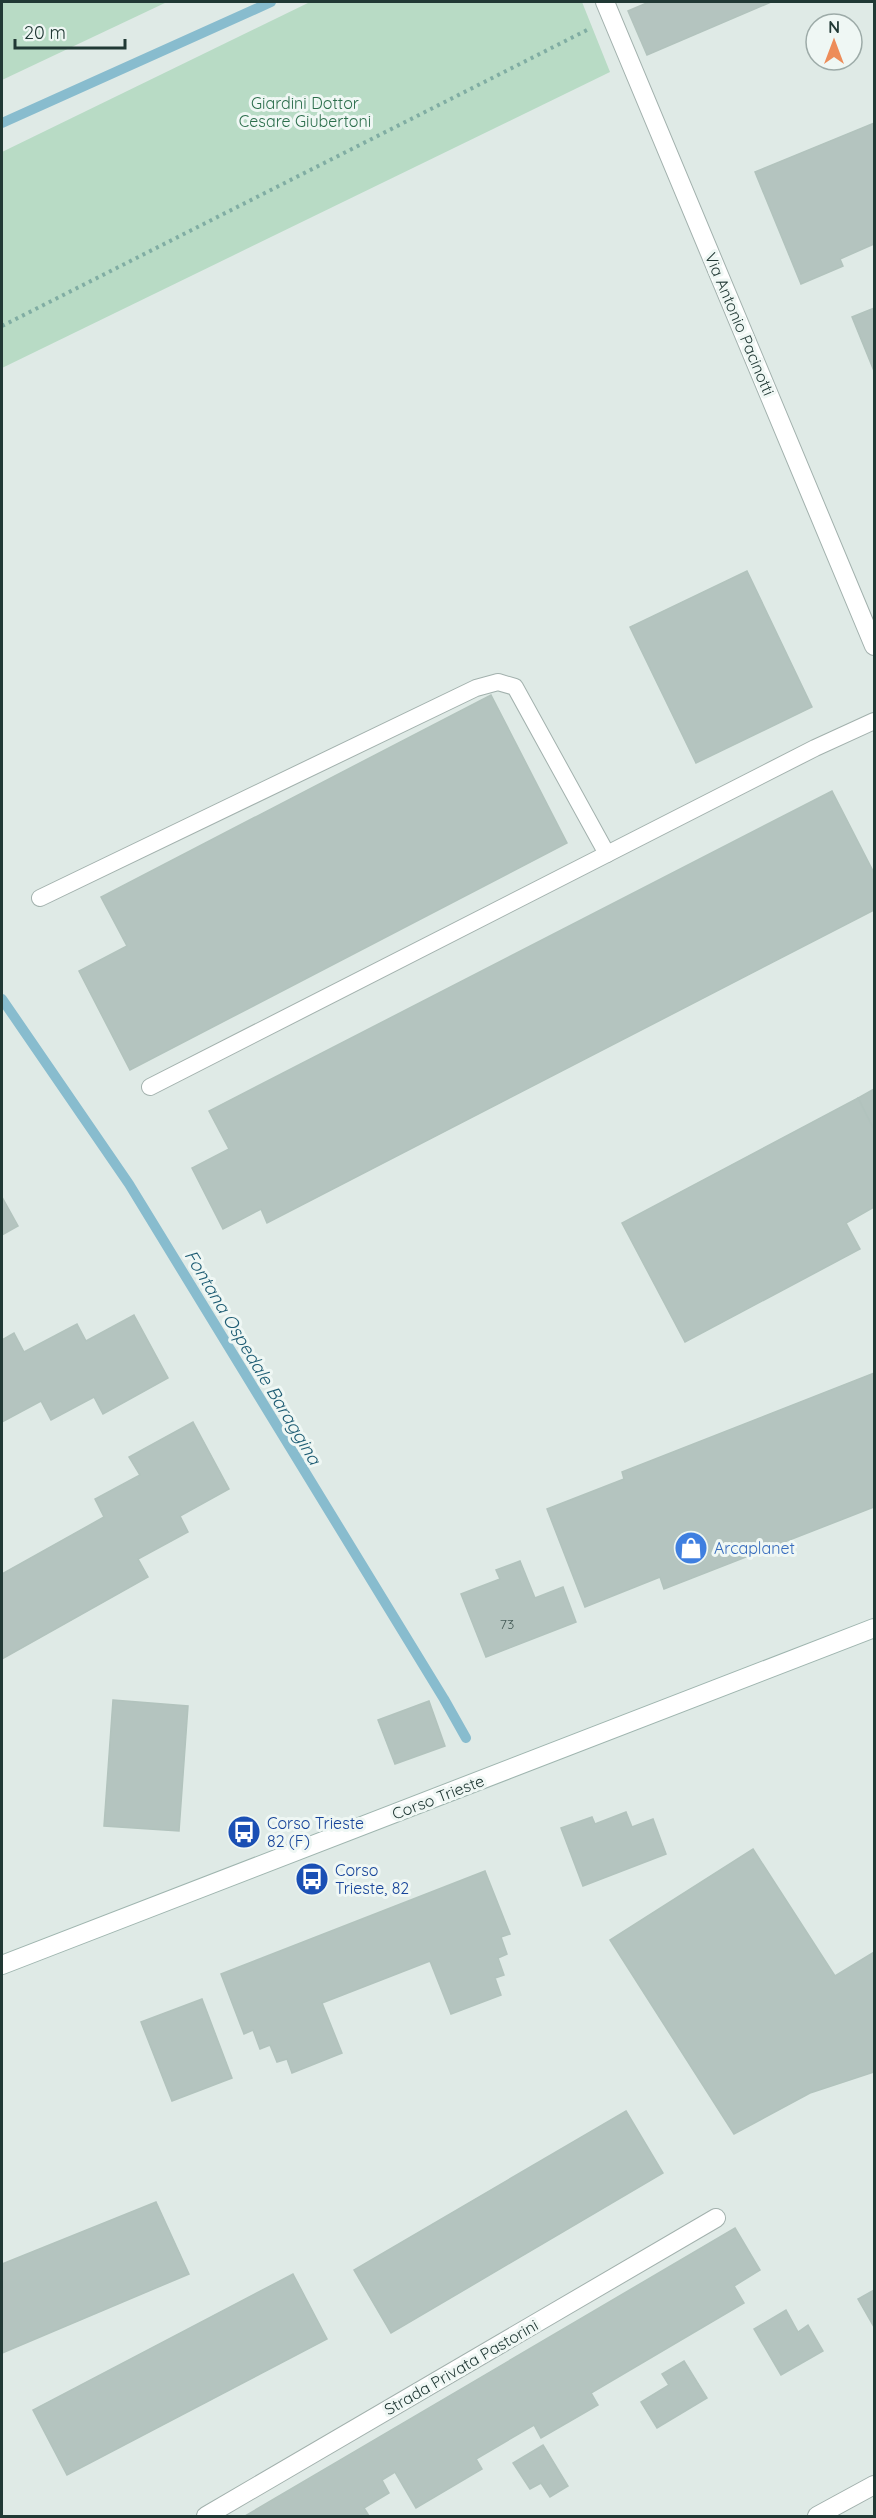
<svg xmlns="http://www.w3.org/2000/svg" width="876" height="2518" viewBox="0 0 876 2518" font-family="Quicksand,sans-serif">
<rect width="100%" height="100%" fill="#dfeae6"/>
<g fill="#b8dbc5">
<polygon points="2,2 167,2 2,80"/>
<polygon points="310,2 582,2 610,72 2,368 2,152"/>
</g>
<g fill="none" stroke-linecap="round" stroke-linejoin="round">
<g stroke="#88bcce" stroke-width="10">
<polyline points="2,123 271,2"/>
<polyline points="2,999 129,1184 444,1699 466,1738"/>
</g>
</g>
<g fill="#b4c4bf" stroke="#b2c3bd" stroke-width="1.5">
<polygon points="649,2 771,2 647,55 628,11"/>
<polygon points="874,123 874,244 840,259 843,266 801,284 755,172"/>
<polygon points="874,308 874,371 852,317"/>
<polygon points="747,571 812,707 696,763 630,627"/>
<polygon points="491,695 567,843 130,1070 79,971 127,946 101,897"/>
<polygon points="832,791 874,873 874,910 267,1223 261,1209 223,1229 192,1168 229,1149 209,1111"/>
<polygon points="874,1089 874,1130 858,1098"/>
<polygon points="858,1098 874,1130 874,1207 846,1223 860,1249 685,1342 622,1223"/>
<polygon points="2,1197 18,1226 2,1235"/>
<polygon points="134,1315 168,1378 103,1414 94,1397 51,1420 41,1401 2,1422 2,1340 14,1333 24,1352 77,1324 86,1341"/>
<polygon points="874,1373 874,1507 664,1589 660,1577 585,1607 547,1509 624,1479 622,1472"/>
<polygon points="193,1422 229,1489 180,1516 188,1532 138,1559 148,1577 2,1659 2,1574 104,1517 95,1499 140,1475 129,1457"/>
<polygon points="520,1561 535,1598 563,1587 576,1622 486,1657 461,1594 500,1579 496,1570"/>
<polygon points="113,1700 188,1706 179,1831 104,1826"/>
<polygon points="429,1701 445,1746 395,1764 378,1720"/>
<polygon points="626,1812 632,1827 653,1819 666,1854 583,1886 561,1828 592,1817 595,1824"/>
<polygon points="753,1849 835,1976 874,1952 874,2072 810,2093 734,2134 610,1940"/>
<polygon points="485,1871 510,1934 501,1937 507,1954 498,1958 504,1975 495,1978 501,1995 451,2014 430,1961 322,2003 342,2053 292,2073 287,2059 277,2062 270,2045 260,2049 253,2030 244,2034 221,1974"/>
<polygon points="202,1999 232,2078 172,2101 141,2022"/>
<polygon points="626,2111 663,2173 391,2333 354,2270"/>
<polygon points="156,2202 189,2274 2,2353 2,2264"/>
<polygon points="735,2228 760,2270 734,2286 744,2303 591,2393 598,2405 541,2438 534,2425 476,2459 482,2469 416,2508 395,2472 382,2480 389,2493 364,2508 369,2516 245,2516"/>
<polygon points="293,2274 327,2339 67,2475 33,2410"/>
<polygon points="874,2290 874,2327 858,2299"/>
<polygon points="786,2310 798,2332 808,2325 823,2351 781,2375 754,2329"/>
<polygon points="684,2361 707,2398 657,2428 641,2402 669,2385 662,2374"/>
<polygon points="543,2445 568,2486 550,2497 541,2483 530,2489 513,2463"/>
</g>
<g fill="none" stroke-linecap="round" stroke-linejoin="round">
<defs>
<g id="lane">
<polyline points="40,898 476,688 498,682 515,687 607,854"/>
<polyline points="150,1087 815,748 874,721"/>
</g>
<g id="street">
<polyline points="605,2 874,646"/>
<polyline points="206,2516 716,2218"/>
<polyline points="817,2516 874,2485"/>
</g>
<polyline id="secondary" points="2,1965 874,1628"/>
</defs>
<use href="#lane" stroke="#a2b1ad" stroke-width="18"/>
<use href="#street" stroke="#a2b1ad" stroke-width="20"/>
<use href="#secondary" stroke="#9fb5af" stroke-width="20"/>
<polyline stroke="#80ada3" stroke-width="4" stroke-dasharray="3 4.5" stroke-linecap="butt" points="2,326 587,30"/>
<use href="#lane" stroke="#fff" stroke-width="16"/>
<use href="#street" stroke="#fff" stroke-width="18"/>
<use href="#secondary" stroke="#fff" stroke-width="18"/>
</g>
<defs>
<symbol id="shop-disc" viewBox="-11 -11 22 22"><circle r="9.5" fill="#3f7fe0" stroke="#eff7f4"/><path d="M-5-2.5h2.3a2.7 3.5 0 0 1 5.4 0H5L5.5 6h-11ZM-1.5-2.5h3a1.5 2.3 0 0 0-3 0Z" fill="#fff"/></symbol>
<symbol id="bus-disc" viewBox="-11 -11 22 22"><circle r="9.5" fill="#1a4fb4" stroke="#eff7f4"/><path d="M-5-6H5V4H4V6H2V4H-2V6H-4V4H-5ZM-3.5-4V0h7V-4ZM-3.5 1.2v1.5H-2V1.2ZM2 1.2v1.5H3.5V1.2Z" fill="#fff"/></symbol>
</defs>
<g fill-rule="evenodd">
<use href="#shop-disc" x="672" y="1529" width="38" height="38"/>
<use href="#bus-disc" x="225" y="1813" width="38" height="38"/>
<use href="#bus-disc" x="293" y="1860" width="38" height="38"/>
</g>
<g text-anchor="middle" dominant-baseline="central" stroke-width="6" stroke-linejoin="round" paint-order="stroke">
<g font-size="14" fill="#465c58">
<text x="507" y="1624">73</text>
</g>
<g font-size="16" fill="#2c6e4c" stroke="#eff7f4">
<text x="305" y="103">Giardini Dottor<tspan x="305" dy="18">Cesare Giubertoni</tspan></text>
</g>
<g font-size="16" fill="#213935" stroke="#eff7f4">
<text transform="translate(740 324) rotate(67)">Via Antonio Pacinotti</text>
<text transform="translate(438 1797) rotate(-21)">Corso Trieste</text>
<text transform="translate(461 2367) rotate(-30)">Strada Privata Pastorini</text>
</g>
<g font-size="16" fill="#366cbe" stroke="#eff7f4" text-anchor="start">
<text x="714" y="1548">Arcaplanet</text>
</g>
<g font-size="16" fill="#164399" stroke="#eff7f4" text-anchor="start">
<text x="267" y="1823">Corso Trieste<tspan x="267" dy="18">82 (F)</tspan></text>
<text x="335" y="1870">Corso<tspan x="335" dy="18">Trieste, 82</tspan></text>
</g>
<g font-size="18" font-style="italic" fill="#1d5c73" stroke="#eff7f4">
<text transform="translate(253 1357) rotate(59)">Fontana Ospedale Baraggina</text>
</g>
</g>
<rect width="876" height="2518" fill="none" stroke="#213935" stroke-width="6"/>
<g transform="translate(834 42)"><circle r="28" fill="#eff7f4" stroke="#9daba8" stroke-width="1.5"/>
<path d="M0-4.5L10 22L0 15L-10 22Z" fill="#ed8c59"/>
<text y="-9" font-size="16" font-weight="bold" text-anchor="middle" fill="#213935">N</text>
</g>
<path d="M15 39v9h110v-9" fill="none" stroke="#213935" stroke-width="3"/>
<text x="24" y="39" font-size="18" fill="#213935" stroke="#eff7f4" stroke-width="4.5" paint-order="stroke">20 m</text>
</svg>
